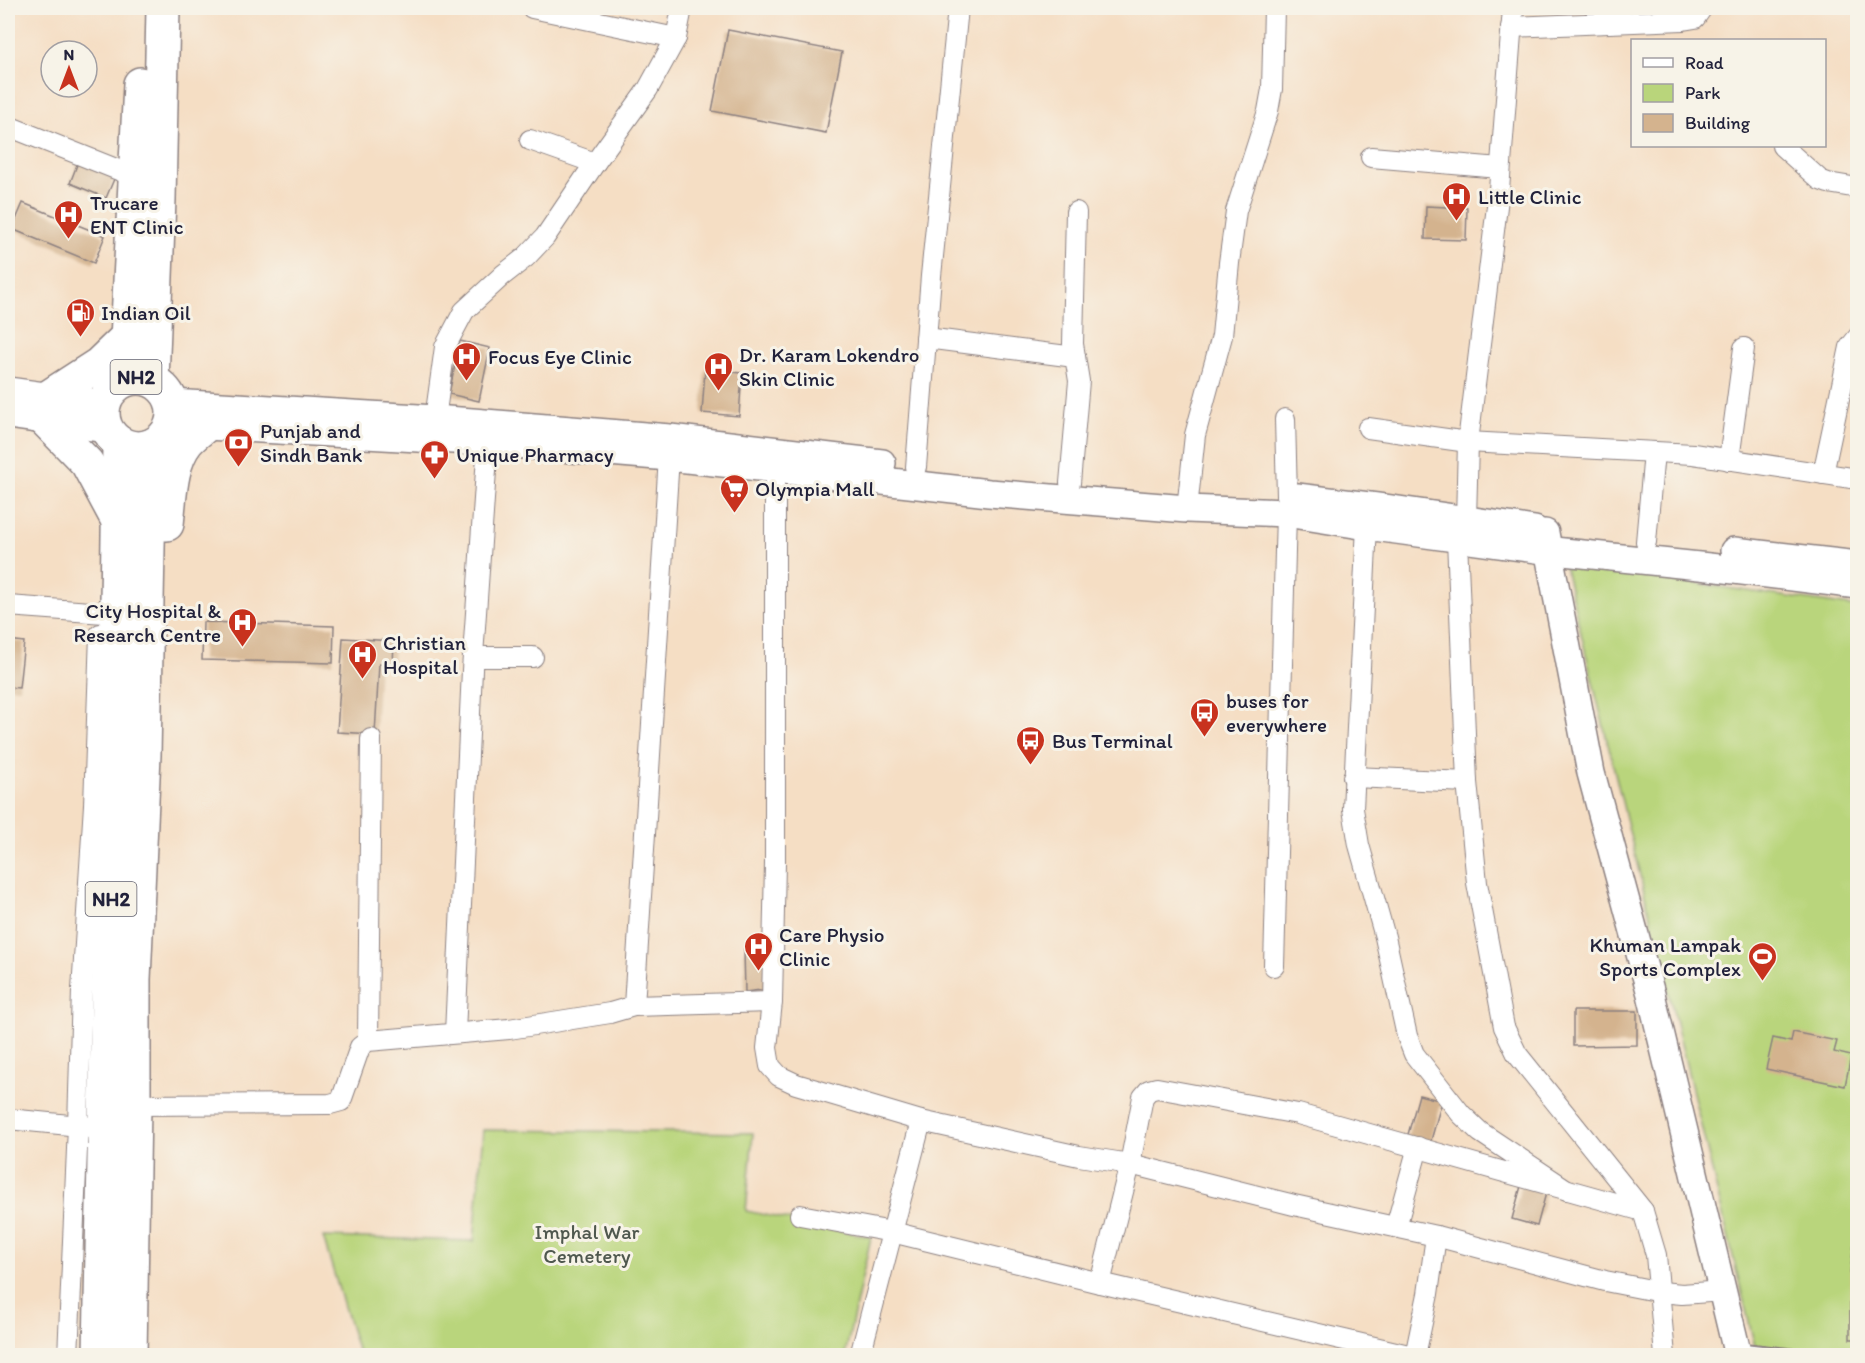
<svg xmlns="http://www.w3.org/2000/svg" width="1865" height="1363" viewBox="0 0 1865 1363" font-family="Itim,sans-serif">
<rect width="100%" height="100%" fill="#f7f3e8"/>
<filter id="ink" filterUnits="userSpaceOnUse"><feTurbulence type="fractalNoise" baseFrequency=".0167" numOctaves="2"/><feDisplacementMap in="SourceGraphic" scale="12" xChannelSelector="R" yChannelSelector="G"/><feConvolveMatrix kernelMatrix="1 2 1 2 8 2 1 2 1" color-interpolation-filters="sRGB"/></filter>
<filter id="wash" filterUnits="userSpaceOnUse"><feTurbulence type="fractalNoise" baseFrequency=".008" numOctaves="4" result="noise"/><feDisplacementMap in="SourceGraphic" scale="24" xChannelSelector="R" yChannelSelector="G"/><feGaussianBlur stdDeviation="1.35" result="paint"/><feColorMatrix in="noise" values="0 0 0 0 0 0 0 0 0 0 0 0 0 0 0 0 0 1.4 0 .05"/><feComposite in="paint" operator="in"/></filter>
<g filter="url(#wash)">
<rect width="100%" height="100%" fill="#f5dec4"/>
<g fill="#b9d57b" stroke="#6e7c5b" stroke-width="1.5">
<polygon points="1564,564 1857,607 1857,1355 1757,1355"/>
<polygon points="483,1130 753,1133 746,1211 871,1237 845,1355 359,1356 323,1237 474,1241"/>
</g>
<g id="blocks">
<g fill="#d4b38e">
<polygon points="728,30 842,52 826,133 712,111"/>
<polygon points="80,157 117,172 106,198 70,183"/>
<polygon points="23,203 105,236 94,263 12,229"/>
<polygon points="1426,206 1467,208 1466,240 1425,239"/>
<polygon points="460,341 490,348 479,401 449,394"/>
<polygon points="705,370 742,373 739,416 702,413"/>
<polygon points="203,622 334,626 333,663 202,660"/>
<polygon points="343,638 394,641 393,665 379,664 375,734 337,732"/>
<polygon points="8,640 24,642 19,688 8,687"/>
<polygon points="744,949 772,949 769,989 745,992"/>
<polygon points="1573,1011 1637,1011 1637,1045 1573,1046"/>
<polygon points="1793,1032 1837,1041 1834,1052 1851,1056 1845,1086 1766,1069 1773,1038 1791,1042"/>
<polygon points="1419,1095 1442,1101 1430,1144 1407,1138"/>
<polygon points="1521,1186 1546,1193 1537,1226 1512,1219"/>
<polygon points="1856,1227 1858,1227 1858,1339 1850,1339 1850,1272"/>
</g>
</g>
</g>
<g filter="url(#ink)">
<use href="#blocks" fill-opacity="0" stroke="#8c8080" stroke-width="1.5"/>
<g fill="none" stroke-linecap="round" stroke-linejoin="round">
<defs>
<polyline id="lane" points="1736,1348 1805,1356"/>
<g id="street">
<polyline points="532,8 676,38"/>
<polyline points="1511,27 1683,20 1695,18 1702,8"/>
<polyline points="8,126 136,177"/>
<polyline points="530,140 595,163"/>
<polyline points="1782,146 1820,180 1828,183 1858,188"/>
<polyline points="1371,157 1500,168"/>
<polyline points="926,338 1075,357"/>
<polyline points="435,419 445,347 464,311 503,275 526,257 545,237 595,163 648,89 676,38 682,8"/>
<polyline points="1285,419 1287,496"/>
<polyline points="1368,428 1468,442 1693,454 1858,479"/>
<polyline points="1729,460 1744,348"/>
<polyline points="916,467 931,276 958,8"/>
<polyline points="775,470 775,863 772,1002 767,1048 770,1066 779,1076 796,1084 921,1121 1079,1156 1130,1164 1294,1205 1436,1236 1605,1281 1661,1292 1682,1294 1723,1291"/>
<polyline points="1823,474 1850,347 1858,337"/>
<polyline points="1070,483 1079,381 1073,344 1076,212"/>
<polyline points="1187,509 1195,435 1222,336 1229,263 1236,211 1268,111 1272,89 1274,8"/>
<polyline points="1466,520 1468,442 1499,190 1513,8"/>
<polyline points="1367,526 1353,809 1359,845 1385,937 1407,1036 1414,1054 1461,1114 1480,1132 1567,1190"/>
<polyline points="1457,539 1467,782 1477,883 1504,1027 1517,1054 1643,1211 1656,1255 1665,1356"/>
<polyline points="1646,542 1654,452"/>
<polyline points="8,606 118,614"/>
<polyline points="473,657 533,657"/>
<polyline points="1353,777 1467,782"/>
<polyline points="1274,966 1286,513"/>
<polyline points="634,1006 669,457"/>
<polyline points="455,1033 472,670 488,442"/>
<polyline points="368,1041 371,739"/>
<polyline points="134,1105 330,1104 341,1101 360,1047 368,1041 509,1029 610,1013 634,1006 772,1002"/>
<polyline points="8,1119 90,1127"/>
<polyline points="800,1215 892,1232 1100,1283 1413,1356"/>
<polyline points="1396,1227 1418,1147"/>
<polyline points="1100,1283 1130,1164 1143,1097 1149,1090 1157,1088 1298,1114 1643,1211"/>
<polyline points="68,1356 78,1126 82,990 94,805 100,634"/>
<polyline points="860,1356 921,1121"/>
<polyline points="1415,1356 1428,1294 1436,1236"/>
</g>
<g id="secondary">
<polyline points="8,391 103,404"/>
<polyline points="172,403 435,419 670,438 882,463"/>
<polyline points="8,415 106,429"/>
<polyline points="172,424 488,442 669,457 989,493 1187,509 1286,513 1367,526 1544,550 1709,567 1858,585"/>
<polyline points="1297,497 1377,507 1535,530"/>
<polyline points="1545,533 1591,773 1651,994 1738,1356"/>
<polyline points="1734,551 1858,565"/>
</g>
<g id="highway">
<circle cx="138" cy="413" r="35"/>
<polyline points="125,379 140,84"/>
<polyline points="152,380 159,199 163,8"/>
<polyline points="48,397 99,364 128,336"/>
<polyline points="46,421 87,463 117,519"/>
<path d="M167 524C170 498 170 463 187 442 192 436 199 431 205 426"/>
<path d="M100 1356C105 1051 117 747 119 443"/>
<polyline points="130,1356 134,1105 134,979 144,755 150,446"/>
</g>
</defs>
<use href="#lane" stroke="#8c8080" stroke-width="14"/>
<use href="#street" stroke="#8c8080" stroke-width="22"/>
<use href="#secondary" stroke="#8c8080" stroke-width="30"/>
<use href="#highway" stroke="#8c8080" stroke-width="36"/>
<use href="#lane" stroke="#fff" stroke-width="10"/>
<use href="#street" stroke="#fff" stroke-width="20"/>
<use href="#secondary" stroke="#fff" stroke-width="27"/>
<use href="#highway" stroke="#fff" stroke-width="33"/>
</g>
</g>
<defs>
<symbol id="hospital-pin" viewBox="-11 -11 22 30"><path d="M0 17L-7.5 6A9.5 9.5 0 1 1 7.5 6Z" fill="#c8321e" stroke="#f7f3e8"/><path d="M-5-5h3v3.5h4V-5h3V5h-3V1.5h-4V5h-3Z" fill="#fff"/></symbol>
<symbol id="fuel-pin" viewBox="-11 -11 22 30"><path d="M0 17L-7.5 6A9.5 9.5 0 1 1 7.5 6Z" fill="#c8321e" stroke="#f7f3e8"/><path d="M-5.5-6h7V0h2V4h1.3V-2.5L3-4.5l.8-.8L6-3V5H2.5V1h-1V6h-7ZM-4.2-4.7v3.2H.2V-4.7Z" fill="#fff"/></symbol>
<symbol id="bank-pin" viewBox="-11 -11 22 30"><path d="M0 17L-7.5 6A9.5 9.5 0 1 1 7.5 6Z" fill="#c8321e" stroke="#f7f3e8"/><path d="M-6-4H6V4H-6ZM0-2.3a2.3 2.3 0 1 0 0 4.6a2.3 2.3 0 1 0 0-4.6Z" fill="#fff"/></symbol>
<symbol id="pharmacy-pin" viewBox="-11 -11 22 30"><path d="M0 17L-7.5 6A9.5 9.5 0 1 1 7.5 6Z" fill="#c8321e" stroke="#f7f3e8"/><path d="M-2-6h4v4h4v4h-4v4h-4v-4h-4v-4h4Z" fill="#fff"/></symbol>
<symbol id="supermarket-pin" viewBox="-11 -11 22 30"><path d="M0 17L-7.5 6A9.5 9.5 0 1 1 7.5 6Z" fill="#c8321e" stroke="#f7f3e8"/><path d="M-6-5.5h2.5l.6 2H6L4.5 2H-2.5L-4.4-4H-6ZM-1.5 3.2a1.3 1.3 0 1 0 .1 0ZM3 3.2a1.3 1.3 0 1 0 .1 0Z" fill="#fff"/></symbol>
<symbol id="bus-pin" viewBox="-11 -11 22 30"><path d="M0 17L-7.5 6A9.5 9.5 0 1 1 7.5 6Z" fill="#c8321e" stroke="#f7f3e8"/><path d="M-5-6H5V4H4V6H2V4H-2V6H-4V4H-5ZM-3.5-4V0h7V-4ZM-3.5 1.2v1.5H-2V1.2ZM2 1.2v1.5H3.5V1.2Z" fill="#fff"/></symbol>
<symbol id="stadium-pin" viewBox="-11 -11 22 30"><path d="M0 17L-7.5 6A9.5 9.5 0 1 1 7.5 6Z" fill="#c8321e" stroke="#f7f3e8"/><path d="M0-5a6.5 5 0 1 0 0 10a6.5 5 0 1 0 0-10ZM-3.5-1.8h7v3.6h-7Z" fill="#fff"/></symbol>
</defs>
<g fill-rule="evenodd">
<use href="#hospital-pin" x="1440" y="180" width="33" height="45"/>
<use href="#hospital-pin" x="52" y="198" width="33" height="45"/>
<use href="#fuel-pin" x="64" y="296" width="33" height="45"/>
<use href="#hospital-pin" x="450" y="340" width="33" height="45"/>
<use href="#hospital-pin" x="702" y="350" width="33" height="45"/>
<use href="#bank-pin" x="222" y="426" width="33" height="45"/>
<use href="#pharmacy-pin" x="418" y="438" width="33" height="45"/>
<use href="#supermarket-pin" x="718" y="472" width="33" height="45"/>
<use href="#hospital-pin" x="226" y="606" width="33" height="45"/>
<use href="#hospital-pin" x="346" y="638" width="33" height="45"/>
<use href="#bus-pin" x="1188" y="696" width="33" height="45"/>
<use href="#bus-pin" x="1014" y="724" width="33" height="45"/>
<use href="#hospital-pin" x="742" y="930" width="33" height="45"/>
<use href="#stadium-pin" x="1746" y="940" width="33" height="45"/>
</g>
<g text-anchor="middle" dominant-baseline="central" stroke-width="6" stroke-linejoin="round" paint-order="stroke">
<g fill="#f7f3e8" stroke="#62616f" stroke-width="1.5">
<rect x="110.5" y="360" width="51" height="34" rx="4.5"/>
<rect x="85.5" y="882" width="51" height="34" rx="4.5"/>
</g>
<g font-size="20" font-weight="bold" fill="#22223b">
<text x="136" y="377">NH2</text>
<text x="111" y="899">NH2</text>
</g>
<g font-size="21" fill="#22223b" stroke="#f7f3e8" text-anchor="start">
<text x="1478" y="196">Little Clinic</text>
<text x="90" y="202">Trucare<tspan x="90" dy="24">ENT Clinic</tspan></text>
<text x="101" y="312">Indian Oil</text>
<text x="739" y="354">Dr. Karam Lokendro<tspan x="739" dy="24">Skin Clinic</tspan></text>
<text x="488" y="356">Focus Eye Clinic</text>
<text x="260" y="430">Punjab and<tspan x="260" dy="24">Sindh Bank</tspan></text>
<text x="456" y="454">Unique Pharmacy</text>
<text x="755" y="488">Olympia Mall</text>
<text x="221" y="610" text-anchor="end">City Hospital &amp;<tspan x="221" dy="24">Research Centre</tspan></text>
<text x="383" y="642">Christian<tspan x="383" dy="24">Hospital</tspan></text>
<text x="1226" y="700">buses for<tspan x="1226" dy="24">everywhere</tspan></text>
<text x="1052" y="740">Bus Terminal</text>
<text x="779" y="934">Care Physio<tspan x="779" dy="24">Clinic</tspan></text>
<text x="1741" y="944" text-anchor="end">Khuman Lampak<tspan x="1741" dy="24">Sports Complex</tspan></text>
</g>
<g font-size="21" fill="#4f584e" stroke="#f7f3e8">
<text x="587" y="1231">Imphal War<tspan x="587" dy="24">Cemetery</tspan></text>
</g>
</g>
<rect width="1865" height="1363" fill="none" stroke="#f7f3e8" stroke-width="30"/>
<rect x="1631" y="39" width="195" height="108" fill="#f7f3e8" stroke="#a29fa3" stroke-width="1.5"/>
<rect x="1643" y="58" width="30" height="9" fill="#ffffff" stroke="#a29fa3" stroke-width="1.5"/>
<text x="1685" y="69" font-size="18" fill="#22223b">Road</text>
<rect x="1643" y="84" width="30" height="18" fill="#b9d57b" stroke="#a29fa3" stroke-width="1.5"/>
<text x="1685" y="99" font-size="18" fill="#22223b">Park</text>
<rect x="1643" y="114" width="30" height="18" fill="#d4b38e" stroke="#a29fa3" stroke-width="1.5"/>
<text x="1685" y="129" font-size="18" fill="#22223b">Building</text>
<g transform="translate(69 69)"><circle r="28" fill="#f7f3e8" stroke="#a29fa3" stroke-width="1.5"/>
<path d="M0-4.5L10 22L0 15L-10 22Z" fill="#c8321e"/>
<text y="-9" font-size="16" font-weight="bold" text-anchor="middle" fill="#22223b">N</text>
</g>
</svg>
